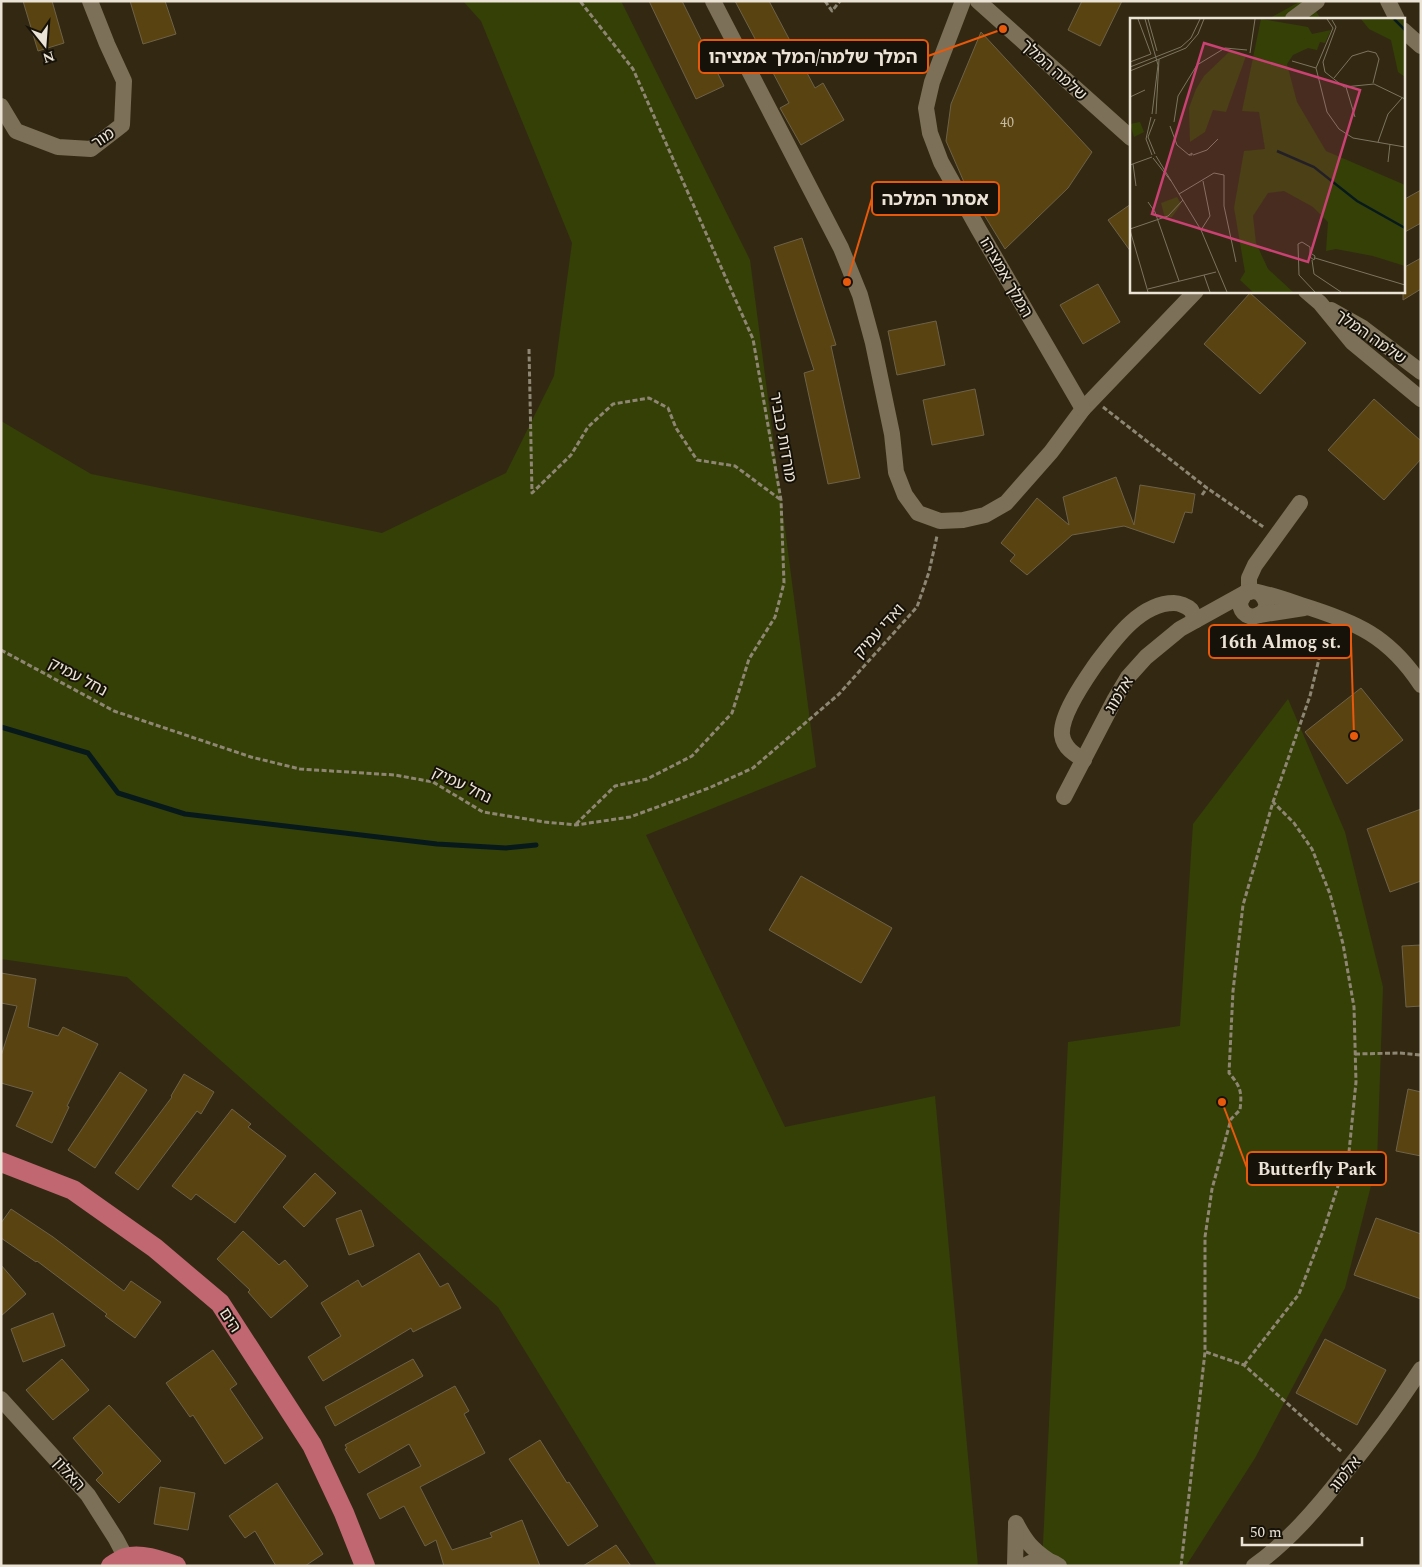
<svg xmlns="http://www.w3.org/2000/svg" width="1422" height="1567" viewBox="0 0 1422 1567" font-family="Spectral,'Noto Sans Hebrew',serif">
<rect width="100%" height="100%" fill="#332912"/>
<g fill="#354007">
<polygon points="463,1 621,1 750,260 816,767 646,835 785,1127 935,1096 978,1566 657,1566 498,1307 127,977 1,959 1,421 91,474 382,533 506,473 554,376 572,243 481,21"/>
<polygon points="1301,1 1309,1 1321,19 1268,19"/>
<polygon points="1288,699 1345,832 1383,987 1377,1162 1345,1288 1255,1458 1186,1566 1071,1566 1042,1564 1068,1042 1180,1026 1193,824"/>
</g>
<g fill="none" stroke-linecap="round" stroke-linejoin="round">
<polyline stroke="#07191b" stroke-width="5" points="1,727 88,753 118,793 185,814 437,844 506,848 536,845"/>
</g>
<g fill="#594310" stroke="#6d6149">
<polygon points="23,1 52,1 64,43 38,51"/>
<polygon points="130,1 165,1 176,34 143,44"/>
<polygon points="649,1 682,1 724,86 696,99"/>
<polygon points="735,1 769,1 815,88 823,83 844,120 801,145 780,108 789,103"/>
<polygon points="1082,1 1122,1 1100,46 1068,30"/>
<polygon points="981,32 1092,152 1068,188 1005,249 964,182 946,141 951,104"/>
<polygon points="1421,190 1421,223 1403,233 1403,200"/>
<polygon points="1131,204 1131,252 1108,220"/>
<polygon points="802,238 836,345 831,346 860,478 828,484 804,373 814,370 774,247"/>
<polygon points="1421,258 1421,289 1403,300 1403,268"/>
<polygon points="1098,284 1120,322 1083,344 1060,305"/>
<polygon points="1250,293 1306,343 1260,394 1204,344"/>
<polygon points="936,321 945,365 897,375 888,331"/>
<polygon points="975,389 984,435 932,445 923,400"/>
<polygon points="1374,399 1421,441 1421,459 1384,500 1328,450"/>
<polygon points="1116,477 1134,525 1140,485 1195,494 1192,513 1185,512 1174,543 1124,526 1072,535 1027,575 1010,561 1015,555 1001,543 1037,498 1069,525 1063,497"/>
<polygon points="1361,688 1403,740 1347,784 1305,732"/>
<polygon points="1421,809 1421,881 1390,892 1367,829"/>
<polygon points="801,876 892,928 861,983 769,930"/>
<polygon points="1421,945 1421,1006 1406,1007 1402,946"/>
<polygon points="1,973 36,979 28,1027 58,1036 63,1027 98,1044 67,1106 69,1107 52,1143 16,1126 33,1092 1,1083 1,1056 17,1006 1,1003"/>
<polygon points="120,1072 147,1090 95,1168 68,1150"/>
<polygon points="184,1074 214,1092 201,1114 197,1111 138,1190 115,1173 172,1097 171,1096"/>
<polygon points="1408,1089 1421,1092 1421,1156 1396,1151"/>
<polygon points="232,1109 251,1124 248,1127 286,1156 235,1223 196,1194 191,1200 172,1186"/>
<polygon points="315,1173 336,1193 304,1227 283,1207"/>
<polygon points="11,1209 53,1237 124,1291 131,1281 161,1302 135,1338 105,1316 107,1314 37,1261 36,1262 1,1238 1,1223"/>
<polygon points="361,1210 374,1246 349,1255 336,1219"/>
<polygon points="1376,1218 1421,1234 1421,1299 1354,1275"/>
<polygon points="243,1231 279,1265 285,1260 308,1286 271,1318 248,1292 250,1290 217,1259"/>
<polygon points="419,1253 440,1287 448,1283 461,1308 413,1332 411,1328 323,1381 308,1357 341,1336 321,1303 358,1280 362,1287"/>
<polygon points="1,1265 26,1294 1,1316"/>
<polygon points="53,1313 65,1346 23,1362 11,1329"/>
<polygon points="1325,1339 1386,1370 1357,1425 1296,1393"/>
<polygon points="213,1350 237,1384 230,1389 263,1438 225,1464 193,1415 190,1417 166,1383"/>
<polygon points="62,1359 89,1390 53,1420 26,1390"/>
<polygon points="413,1359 423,1376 335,1426 325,1407"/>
<polygon points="455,1386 469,1411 464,1414 485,1453 420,1487 452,1550 492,1537 490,1533 522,1520 540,1566 444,1566 436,1540 425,1546 404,1506 380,1519 367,1494 421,1466 409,1444 359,1473 345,1449 347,1448 345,1445"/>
<polygon points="109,1405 161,1461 119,1503 96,1480 103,1473 73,1438"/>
<polygon points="540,1440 567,1483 569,1482 598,1526 568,1546 509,1459"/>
<polygon points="277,1483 323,1554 305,1566 276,1566 255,1531 245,1538 229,1516"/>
<polygon points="160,1487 195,1493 188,1530 154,1524"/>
<polygon points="616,1545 631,1566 583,1566"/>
</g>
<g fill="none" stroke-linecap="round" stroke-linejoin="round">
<g stroke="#8e8673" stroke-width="3" stroke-dasharray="5 2.5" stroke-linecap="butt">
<polyline points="825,1 832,11 840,1"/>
<polyline points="529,349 532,493 571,455 588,427 613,404 649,398 668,408 676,428 697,460 735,466 781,500"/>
<polyline points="1103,407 1207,488 1265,528"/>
<polyline points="1202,495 1207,488"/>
<polyline points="1,650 114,711 251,757 300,769 395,775 433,782 483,812 545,822 576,825 630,817 709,788 753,768 839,694 917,607 929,572 937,536"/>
<polyline points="576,824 615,786 647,779 692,756 732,713 749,659 775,617 784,583 781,500 753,339 633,69 580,1"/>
<polyline points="1355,1054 1399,1053 1421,1055"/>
<polyline points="1206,1352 1244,1365 1342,1452"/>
<polyline points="1244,1365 1299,1294 1324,1229 1349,1152 1356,1082 1354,1007 1343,944 1330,894 1312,849 1294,823 1273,802"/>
<path d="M1181 1566 1205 1352V1237L1212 1189 1231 1119 1240 1110C1242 1092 1241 1087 1229 1073L1233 991 1243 905 1273 802 1310 696 1326 630"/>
</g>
<g stroke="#7d7058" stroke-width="16">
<polyline points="713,1 841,248 860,295 873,343 892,434 896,472 905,495 918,513 940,521 963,520 985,515 1006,503 1051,452 1083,409 1196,291"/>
<polyline points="963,1 932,82 926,108 930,133 941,162 979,230 1083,409"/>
<polyline points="978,1 1131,138"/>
<polyline points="1388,1 1397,19"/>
<polyline points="1293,19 1317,1"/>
<polyline points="1403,30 1421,46"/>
<polyline points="1,106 16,131 58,147 91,149 122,125 124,81 107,44 90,1"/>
<polyline points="1306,291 1320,303 1352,342 1421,399"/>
<polyline points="1331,310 1363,328 1421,372"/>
<polyline points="1249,592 1249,578 1255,565 1300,503"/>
<path d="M1261 594C1280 613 1241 629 1240 602L1245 593 1253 591C1269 594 1286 600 1301 605 1356 622 1389 636 1421 685"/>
<polyline points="1259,615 1304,608"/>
<path d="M1084 760C1074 754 1064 748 1062 735 1060 715 1085 680 1096 664 1114 640 1140 603 1174 603 1179 603 1187 606 1191 610 1193 613 1194 617 1196 620"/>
<polyline points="1064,797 1115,699 1128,677 1146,657 1180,629 1245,593"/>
<polyline points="1,1399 88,1495 116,1539 126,1558"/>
<path d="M1016 1523C1025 1541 1032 1549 1048 1560"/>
<polyline points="1015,1566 1016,1525"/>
<path d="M1024 1566C1035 1559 1048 1558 1059 1566"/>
<path d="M1254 1566C1289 1541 1317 1508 1343 1475 1371 1441 1397 1406 1421 1369"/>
</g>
<g stroke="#c06772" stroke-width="20">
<polyline points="1,1162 73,1190 155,1248 220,1303 312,1445 344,1513 365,1566"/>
<path d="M111 1566C116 1563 120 1560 125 1558 141 1553 162 1561 176 1566"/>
</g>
</g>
<g text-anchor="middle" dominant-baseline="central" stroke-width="4" stroke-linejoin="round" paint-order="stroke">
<g font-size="14" fill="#c6bca4">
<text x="1007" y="122">40</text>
</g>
<g font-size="16" fill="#ebe4d6" stroke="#171209">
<text transform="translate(1054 70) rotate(42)">שלמה המלך</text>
<text transform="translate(103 138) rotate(-34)">מור</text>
<text transform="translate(1006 277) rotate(60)">המלך אמציהו</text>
<text transform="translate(1371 337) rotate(35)">שלמה המלך</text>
<text transform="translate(783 437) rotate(80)">מורדות כבביר</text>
<text transform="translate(879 631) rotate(-48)">ואדי עמיק</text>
<text transform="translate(78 677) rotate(28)">נחל עמיק</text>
<text transform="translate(1119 695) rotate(-59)">אלמוג</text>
<text transform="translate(462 785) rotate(26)">נחל עמיק</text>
<text transform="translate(230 1320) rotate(57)">הים</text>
<text transform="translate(69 1474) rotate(48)">האלון</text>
<text transform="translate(1345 1474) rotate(-51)">אלמוג</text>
</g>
</g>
<g transform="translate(1130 18)">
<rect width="275" height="275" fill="#332912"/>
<path d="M131 1 178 9 182 16 201 12 195 25 190 24 187 32 178 30 163 37 157 46 167 84 196 133 275 167V248L243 238 206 231 196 233 198 204 183 189 154 173 138 175 123 198 126 225 138 251 163 274H123L110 262 115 254 104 190 114 133 135 131 129 94 112 93ZM231 1H275V59L268 54 261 22 239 11ZM101 32 116 38 96 94 83 92 75 114 60 124 59 90 66 71 74 58ZM10 104 14 114 4 119 0 106ZM47 179 51 186 42 199 35 200 31 185Z" fill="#354007"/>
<path fill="none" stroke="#07191b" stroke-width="2.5" d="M264 1 275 12M147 133 184 149 227 183 275 210"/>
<path fill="none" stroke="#7d7460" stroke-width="1" d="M15 1 28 47 22 96M18 1 27 33M197 1 203 10 186 50 197 94 209 111 223 120 275 129M202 2 206 9 193 44 195 54 214 69 244 66 275 81M120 35 125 1M162 43 186 50M0 44 21 36 8 1M0 49 51 29 61 20 70 1M0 53 56 30 68 16 74 1M204 60 222 38 238 33 246 35 249 41 243 65M216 69 225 99M0 79 15 72M26 96 29 41M21 99 16 121 22 137M25 101 18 119 25 136M44 104 48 78 67 47 95 30 117 32M40 108 47 127 59 137 62 135V137H59M248 124 258 96 272 80M63 137 77 132 88 121M26 138 71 212 97 274M23 140 41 163M258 144 260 126M3 146 6 168M0 147 22 139M49 176 84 155 94 157V188L106 244M18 184 25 194 49 263M0 211 38 198 53 182M0 212 18 274M71 212 80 198 73 163M182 236 185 238 184 242 180 239V229L172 224 168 226 169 257 185 274M185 240 275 267M182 242 184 256 211 274M74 257 80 274M18 271 86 254"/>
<path fill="#ca4174" fill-opacity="0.15" stroke="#ca4174" stroke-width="2.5" d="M74 25 230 72 178 244 22 196Z"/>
<rect width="275" height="275" fill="none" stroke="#ebe4d6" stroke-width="2.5"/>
</g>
<path fill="none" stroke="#e8590c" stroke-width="2" d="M1003 29L928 56M847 282L872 198M1354 736L1351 642M1222 1102L1247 1168"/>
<g fill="#e8590c" stroke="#171209" stroke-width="2">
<circle cx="1003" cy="29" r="5"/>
<circle cx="847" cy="282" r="5"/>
<circle cx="1354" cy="736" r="5"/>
<circle cx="1222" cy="1102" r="5"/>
</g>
<g fill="#171209" stroke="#e8590c" stroke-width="2">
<rect x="699" y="40" width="229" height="33" rx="5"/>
<rect x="872" y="182" width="127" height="33" rx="5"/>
<rect x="1209" y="625" width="142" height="33" rx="5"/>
<rect x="1247" y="1152" width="139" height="33" rx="5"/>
</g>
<g font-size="18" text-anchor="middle" font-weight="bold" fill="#ebe4d6">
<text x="813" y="63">המלך שלמה/המלך אמציהו</text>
<text x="935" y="205">אסתר המלכה</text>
<text x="1280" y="648">16th Almog st.</text>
<text x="1317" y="1175">Butterfly Park</text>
</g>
<rect width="1422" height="1567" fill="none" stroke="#ebe4d6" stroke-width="5"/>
<g transform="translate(45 45) rotate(163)" stroke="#171209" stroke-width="4" paint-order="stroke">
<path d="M0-4L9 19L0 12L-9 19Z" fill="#ebe4d6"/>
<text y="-8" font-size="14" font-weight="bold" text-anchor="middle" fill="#ebe4d6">N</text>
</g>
<path d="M1242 1537v8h120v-8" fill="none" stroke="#ebe4d6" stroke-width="2.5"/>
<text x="1250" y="1537" font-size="15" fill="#ebe4d6" stroke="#171209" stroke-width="4" paint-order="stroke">50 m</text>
</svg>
